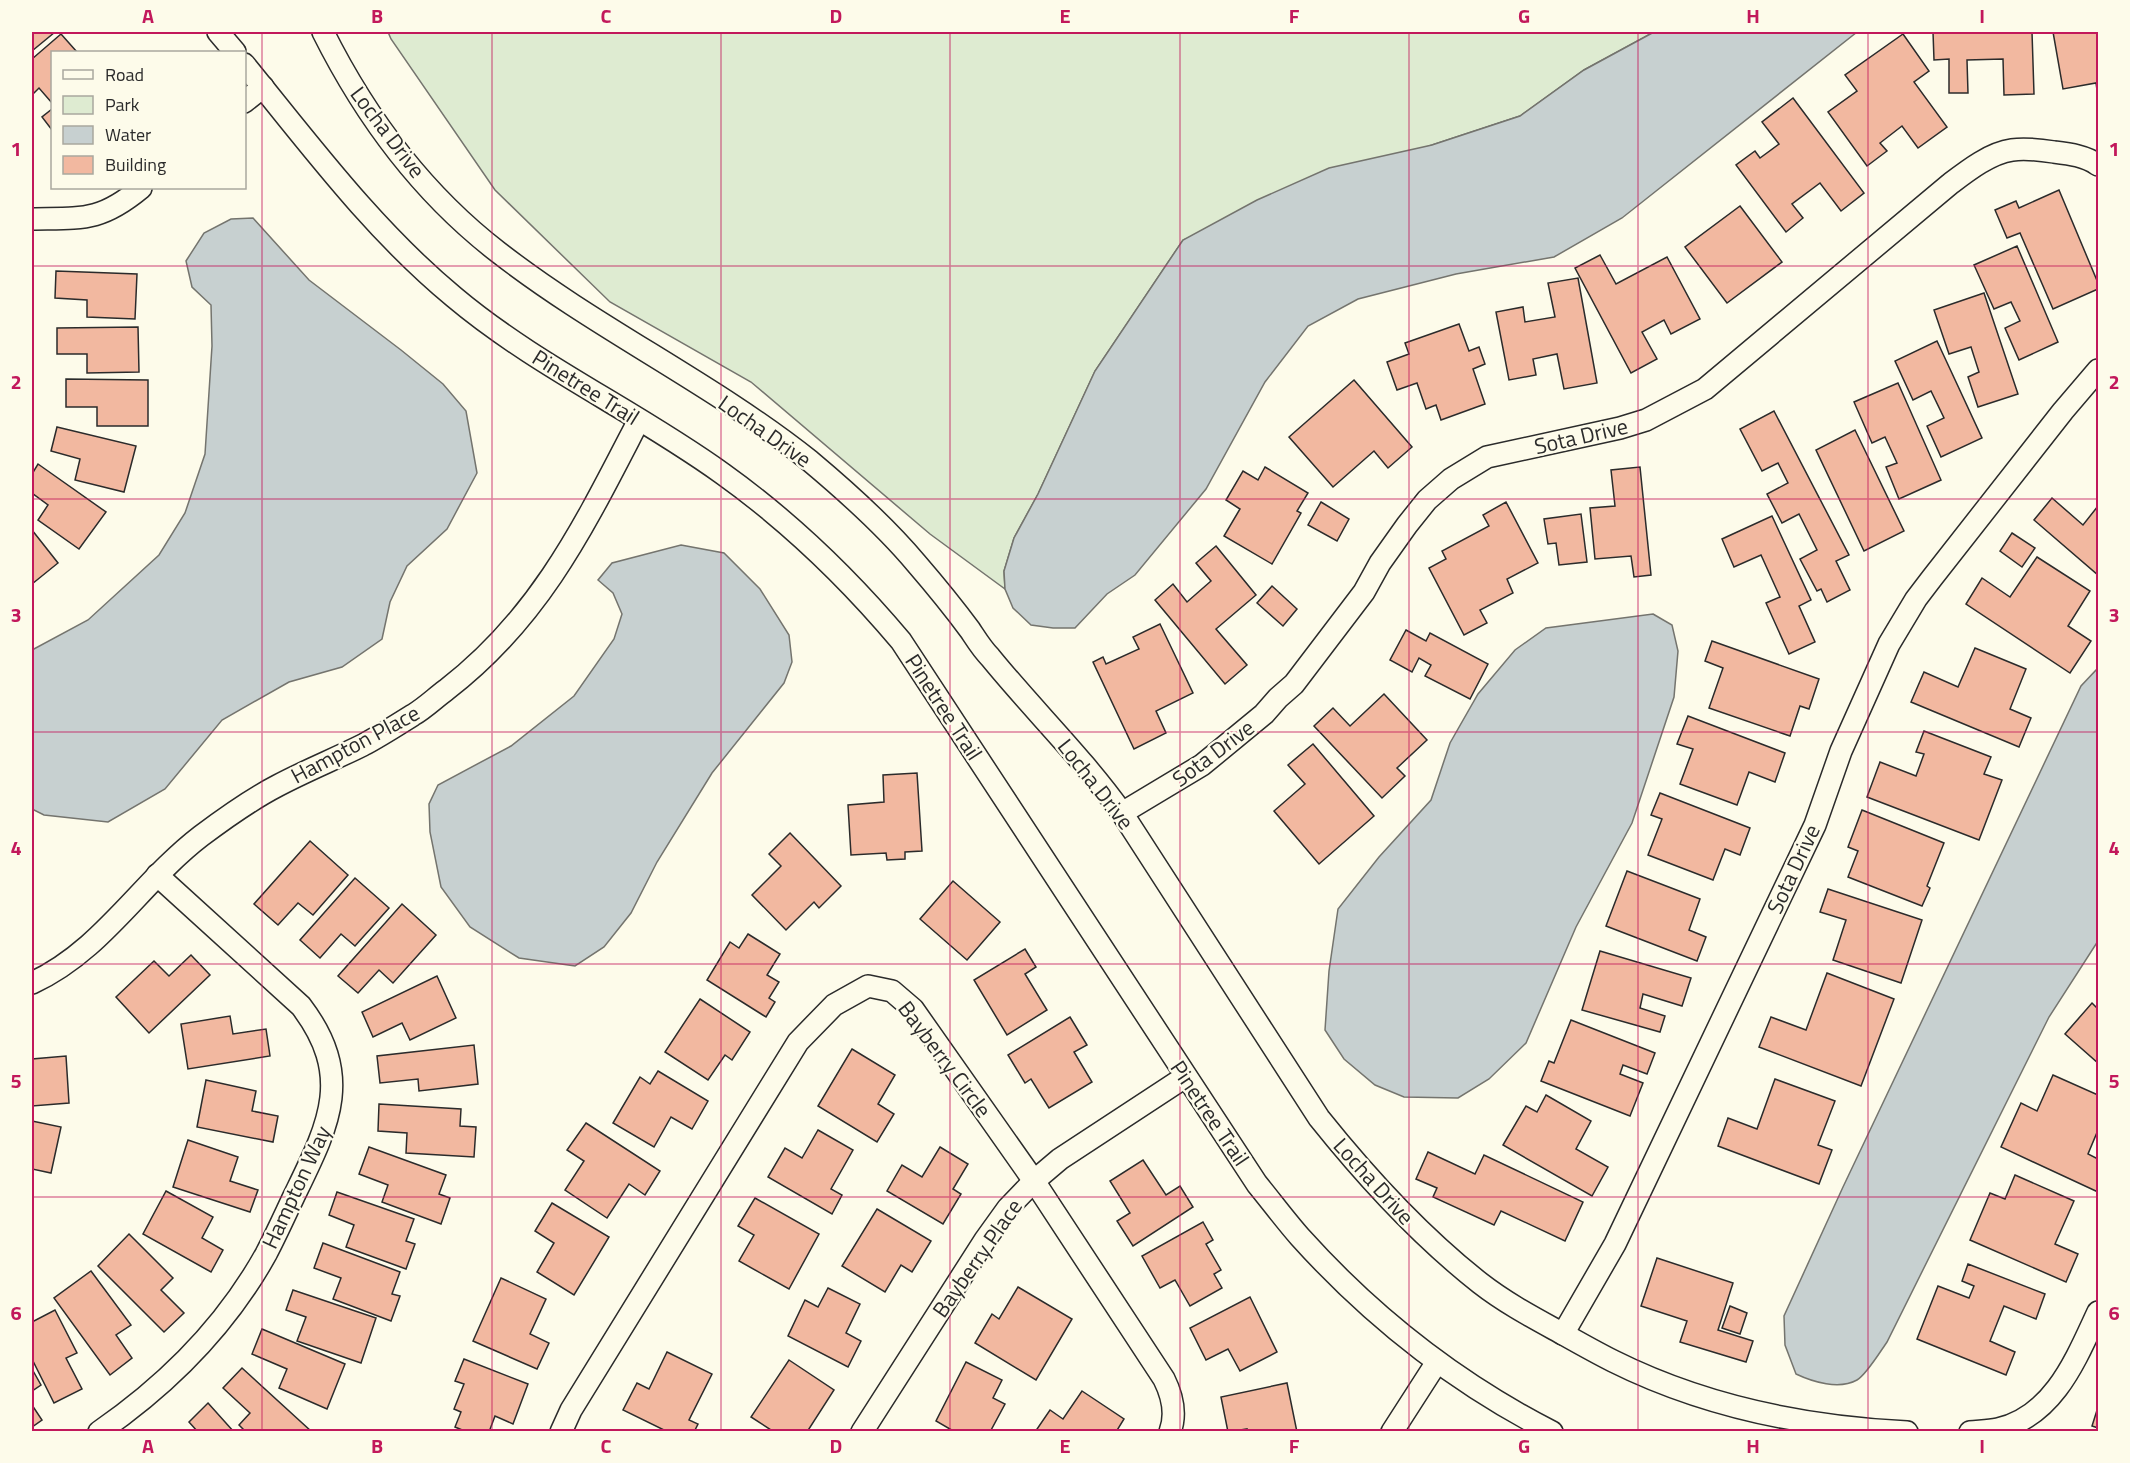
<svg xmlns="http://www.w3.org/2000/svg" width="2130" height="1463" viewBox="0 0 2130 1463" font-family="'Titillium Web',sans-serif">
<rect width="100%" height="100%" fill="#fdfbea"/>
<polygon fill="#deebd1" stroke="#74746e" stroke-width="1.5" points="388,32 1654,32 1584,70 1520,116 1432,145 1183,240 1095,371 1038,494 1014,538 1004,571 1005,589 930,534 751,382 610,302 495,190 391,39"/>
<g fill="#c7d0d0" stroke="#74746e" stroke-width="1.5">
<polygon points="1654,32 1857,32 1622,218 1554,257 1456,274 1358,299 1308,326 1265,382 1206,489 1135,575 1107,594 1075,628 1053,628 1031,625 1013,608 1005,589 1004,571 1014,538 1038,494 1095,371 1183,240 1257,200 1329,168 1432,145 1520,116 1584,70"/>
<polygon points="253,218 309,280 401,350 443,384 466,411 477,473 447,529 407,566 390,602 382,639 342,667 289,682 222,720 165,789 108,822 44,815 32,809 32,650 88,620 159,555 185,513 205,454 212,346 211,305 192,287 186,261 204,233 231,219"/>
<polygon points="681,545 724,553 760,589 789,635 792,662 784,683 712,773 657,862 631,913 604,947 575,966 519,958 470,927 441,887 430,832 429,804 438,785 511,746 574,696 614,639 622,614 613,593 598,580 612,563"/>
<polygon points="1653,614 1672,625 1678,651 1674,697 1632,823 1576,927 1526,1043 1489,1079 1458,1098 1404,1097 1375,1085 1344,1059 1325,1030 1329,971 1338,909 1379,857 1431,800 1450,743 1478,694 1515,650 1546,628"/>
<path d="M2098 668V941L2049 1017 1887 1342C1880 1352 1866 1375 1857 1380 1839 1390 1813 1382 1796 1374L1785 1345 1784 1316 1843 1187 2081 686Z"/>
</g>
<g fill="#f2b8a0" stroke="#2b2b2b" stroke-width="1.5">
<polygon points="32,32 55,32 32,51"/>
<polygon points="1933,32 2032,32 2034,94 2004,95 2003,59 1967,60 1968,93 1949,93 1949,59 1934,60"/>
<polygon points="2053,32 2098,32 2098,97 2096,83 2063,89"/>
<polygon points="61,34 77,52 52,52 52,103 39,88 32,95 32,59"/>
<polygon points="1903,34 1929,71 1914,82 1947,127 1918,148 1902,126 1880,143 1887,151 1867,166 1828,112 1857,91 1845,75"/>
<polygon points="1793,98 1864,193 1841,211 1820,183 1792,204 1803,218 1786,232 1736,165 1755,151 1760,158 1779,144 1762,122"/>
<polygon points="52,109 52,130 42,117"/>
<polygon points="2059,190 2098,283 2098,289 2053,309 2020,233 2007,238 1995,210 2016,201 2019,208"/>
<polygon points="1740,206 1782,262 1727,303 1685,247"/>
<polygon points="2017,246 2058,342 2019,360 2005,328 2020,321 2011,302 1994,309 1974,265"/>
<polygon points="1600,255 1616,284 1667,257 1700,319 1671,334 1664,320 1642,332 1657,359 1631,373 1575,268"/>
<polygon points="56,271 137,274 135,319 87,317 87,300 55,298"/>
<polygon points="1578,278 1597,383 1564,389 1557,354 1533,359 1536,375 1509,380 1496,312 1523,307 1525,322 1555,317 1548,283"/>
<polygon points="1984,293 2018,394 1978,407 1968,377 1979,372 1971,347 1949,354 1934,310"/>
<polygon points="1459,324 1469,351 1479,347 1485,364 1473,369 1485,404 1441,420 1436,405 1426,409 1417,383 1397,390 1387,362 1409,354 1405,343"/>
<polygon points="138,327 139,372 87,373 87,354 57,354 57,328"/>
<polygon points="1937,341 1982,438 1941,457 1927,426 1944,418 1931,391 1913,400 1895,361"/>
<polygon points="66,379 148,380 148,426 97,426 97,407 66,407"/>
<polygon points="1354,380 1412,447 1388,468 1374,451 1333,487 1289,437"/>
<polygon points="1898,383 1941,480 1899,499 1886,467 1897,463 1885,437 1872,443 1854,402"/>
<polygon points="1774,411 1849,555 1836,561 1850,590 1827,602 1821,589 1817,591 1800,559 1817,550 1799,514 1782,523 1767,494 1788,483 1778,463 1762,471 1740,429"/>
<polygon points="57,427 136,446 124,492 75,480 80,459 51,451"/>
<polygon points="1855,430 1904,531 1864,551 1816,450"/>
<polygon points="38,464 106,512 79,549 38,520 48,505 32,493 32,474"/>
<polygon points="1265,467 1308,493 1297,511 1301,513 1272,564 1224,536 1240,509 1226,500 1243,471 1258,480"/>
<polygon points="1640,467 1651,575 1634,577 1631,556 1595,559 1590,508 1615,506 1611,470"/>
<polygon points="2052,498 2083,525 2098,506 2098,575 2034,520"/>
<polygon points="1321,502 1349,519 1337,541 1308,525"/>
<polygon points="1506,502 1538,563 1507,579 1513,593 1480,610 1487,623 1464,635 1429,568 1446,559 1442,551 1489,526 1483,515"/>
<polygon points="1581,514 1587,562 1559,565 1556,543 1548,544 1544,519"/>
<polygon points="1772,516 1811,600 1799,606 1815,642 1789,654 1766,603 1780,597 1761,555 1734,567 1722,539"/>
<polygon points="32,530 58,563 32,584"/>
<polygon points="2012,533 2035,548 2022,567 2000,551"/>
<polygon points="1216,546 1256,595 1216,629 1247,665 1225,684 1155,600 1173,584 1187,602 1211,581 1196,563"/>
<polygon points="2037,557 2090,591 2068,626 2091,641 2070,673 1966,604 1982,578 2010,597"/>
<polygon points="1272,586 1297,609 1283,626 1257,603"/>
<polygon points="1160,624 1193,693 1156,711 1166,733 1134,749 1093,662 1103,657 1106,664 1139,649 1133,637"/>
<polygon points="1406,630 1426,641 1430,633 1488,664 1470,699 1425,676 1431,665 1419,658 1412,672 1390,660"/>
<polygon points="1712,641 1819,679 1809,709 1800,706 1790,736 1709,708 1723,668 1705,661"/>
<polygon points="1975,648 2026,669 2010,709 2031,718 2019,747 1911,702 1924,672 1958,687"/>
<polygon points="1384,694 1427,740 1397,768 1405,776 1382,798 1314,726 1333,708 1350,726"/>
<polygon points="1688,716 1785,753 1775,782 1749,772 1737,805 1680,784 1693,749 1677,744"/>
<polygon points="1924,731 1991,757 1984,774 2002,780 1979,840 1867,797 1880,762 1916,776 1924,754 1916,752"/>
<polygon points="1313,744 1374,816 1319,864 1274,811 1305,784 1288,765"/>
<polygon points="917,773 922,851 905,852 905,859 887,860 886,853 851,855 848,805 884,802 883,775"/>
<polygon points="1660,793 1750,828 1740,855 1725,849 1713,880 1648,855 1662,819 1651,815"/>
<polygon points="1862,810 1944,843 1927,886 1930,888 1922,906 1848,877 1858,851 1848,847"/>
<polygon points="790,833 841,886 819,908 814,902 786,930 752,895 781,866 769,854"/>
<polygon points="310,841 348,875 313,915 298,903 278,925 254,904"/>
<polygon points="1627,871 1700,899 1689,930 1706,937 1697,961 1606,926"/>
<polygon points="355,878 389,908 355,946 341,934 320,958 300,940"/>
<polygon points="953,881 1000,922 967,960 920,919"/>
<polygon points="1828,889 1922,920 1901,983 1833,960 1846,920 1820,912"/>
<polygon points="402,904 436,935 393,983 379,970 358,993 338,976"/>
<polygon points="748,934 780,954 767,975 779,982 769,998 775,1002 766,1017 707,980 730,942 739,948"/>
<polygon points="1025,949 1036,967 1025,974 1047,1010 1007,1035 974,980"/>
<polygon points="1600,951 1691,978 1682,1006 1643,994 1640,1008 1665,1016 1660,1032 1582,1010"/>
<polygon points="191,955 210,975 149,1033 116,997 154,961 169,976"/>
<polygon points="1827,973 1894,999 1861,1086 1759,1047 1771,1017 1806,1030"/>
<polygon points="437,976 456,1018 410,1040 402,1023 373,1037 362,1012"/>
<polygon points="700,999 750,1032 732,1060 725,1055 708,1080 665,1052"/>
<polygon points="2092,1003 2098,1009 2098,1063 2065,1034"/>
<polygon points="230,1016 233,1034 266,1029 270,1056 188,1069 181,1024"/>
<polygon points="1070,1017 1087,1045 1074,1052 1092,1082 1049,1108 1031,1079 1025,1083 1008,1055"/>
<polygon points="1571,1020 1655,1053 1647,1074 1623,1065 1620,1074 1643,1083 1630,1116 1541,1081 1549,1061 1554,1063"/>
<polygon points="474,1045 478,1084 419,1091 418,1079 380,1083 377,1056"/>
<polygon points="852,1049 895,1075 878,1104 894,1114 877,1142 818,1106"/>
<polygon points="66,1056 69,1103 32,1106 32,1059"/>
<polygon points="658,1071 708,1101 692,1129 671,1117 654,1147 613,1123 640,1077 650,1084"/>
<polygon points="2053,1075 2098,1095 2098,1130 2088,1154 2098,1159 2098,1192 2001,1147 2021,1103 2037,1111"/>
<polygon points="1775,1079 1835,1101 1818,1145 1832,1150 1819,1184 1718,1146 1728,1118 1757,1129"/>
<polygon points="206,1080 256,1091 252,1111 278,1116 273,1142 197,1127"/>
<polygon points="1546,1095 1591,1121 1576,1149 1608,1167 1592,1196 1503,1145 1526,1106 1537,1112"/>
<polygon points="379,1104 461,1109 460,1126 476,1127 474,1157 406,1153 407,1133 378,1131"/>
<polygon points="32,1121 61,1127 51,1173 32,1169"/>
<polygon points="586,1123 660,1171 645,1195 629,1184 607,1218 565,1190 584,1161 567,1150"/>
<polygon points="818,1130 853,1150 831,1189 842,1195 832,1214 768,1177 785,1148 802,1158"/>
<polygon points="188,1140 238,1157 230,1181 258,1190 250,1212 173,1187"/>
<polygon points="369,1147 446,1175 439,1194 450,1198 441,1224 382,1202 388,1185 359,1174"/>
<polygon points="940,1147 968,1164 953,1189 961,1194 943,1224 887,1191 902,1165 922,1177"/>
<polygon points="1428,1152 1475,1174 1484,1155 1583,1202 1565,1241 1501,1211 1494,1225 1433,1197 1437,1188 1416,1179"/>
<polygon points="1143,1160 1166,1195 1180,1186 1193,1207 1133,1246 1117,1221 1130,1213 1110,1181"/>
<polygon points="2015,1175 2074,1201 2055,1244 2078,1254 2066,1282 1970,1240 1990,1193 2005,1199"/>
<polygon points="166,1191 213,1217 202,1238 223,1250 211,1272 143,1234"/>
<polygon points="337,1192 414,1219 406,1241 415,1244 406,1269 346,1247 354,1225 329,1215"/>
<polygon points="755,1198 819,1234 789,1289 739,1261 754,1235 738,1226"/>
<polygon points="552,1203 609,1237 574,1295 537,1272 554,1243 535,1231"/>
<polygon points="877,1209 931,1241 912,1272 901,1265 885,1292 842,1266"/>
<polygon points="1203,1222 1213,1240 1206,1244 1221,1270 1214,1274 1222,1288 1190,1306 1175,1280 1160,1288 1142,1256"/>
<polygon points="129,1234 173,1278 161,1290 184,1313 164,1332 98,1266"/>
<polygon points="323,1243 400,1272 392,1294 400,1296 391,1321 333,1299 341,1278 314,1268"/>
<polygon points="1657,1258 1733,1283 1718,1330 1753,1341 1746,1362 1680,1342 1687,1321 1641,1306"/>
<polygon points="1968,1264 2045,1294 2036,1319 2004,1306 1990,1341 2015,1352 2006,1375 1917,1339 1938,1286 1969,1298 1974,1286 1962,1281"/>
<polygon points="91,1271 131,1325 116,1335 132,1358 110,1375 54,1298"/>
<polygon points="501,1278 546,1299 530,1334 549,1343 537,1369 473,1341"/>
<polygon points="1018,1287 1072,1319 1036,1380 975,1343 992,1314 999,1319"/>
<polygon points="828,1288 860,1304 846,1333 861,1341 848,1367 788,1336 805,1300 818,1307"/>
<polygon points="293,1290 376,1318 361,1363 297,1341 306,1317 286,1310"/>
<polygon points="1250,1297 1277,1352 1240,1371 1228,1349 1206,1360 1190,1328"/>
<polygon points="1730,1306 1747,1313 1740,1334 1722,1328"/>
<polygon points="55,1310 77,1353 66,1358 82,1389 54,1403 32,1359 32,1322"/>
<polygon points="262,1329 345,1364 327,1409 279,1388 287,1369 252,1354"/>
<polygon points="667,1352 712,1374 689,1420 698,1424 694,1432 668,1432 623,1410 637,1383 649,1389"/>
<polygon points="464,1359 528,1384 513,1424 495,1416 489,1432 467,1432 455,1427 461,1412 454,1409 464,1384 455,1381"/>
<polygon points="789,1360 834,1390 807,1432 774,1432 751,1417"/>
<polygon points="966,1362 1002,1380 993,1398 1005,1404 990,1432 955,1432 936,1421"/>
<polygon points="242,1368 312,1432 246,1432 239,1425 250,1413 223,1388"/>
<polygon points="32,1369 41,1385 32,1391"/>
<polygon points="1287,1383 1297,1432 1247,1432 1247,1429 1228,1432 1221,1397"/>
<polygon points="1082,1391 1124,1419 1116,1432 1035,1432 1050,1410 1063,1419"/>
<polygon points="208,1403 234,1432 198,1432 189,1422"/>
<polygon points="32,1405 42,1420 32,1427"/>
<polygon points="2098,1407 2098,1428 2092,1426"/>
</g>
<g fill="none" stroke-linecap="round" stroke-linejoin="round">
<defs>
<g id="street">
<polyline points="218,32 235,52"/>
<path d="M323 32C365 116 423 194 498 252 597 329 712 383 810 461 847 492 885 526 916 563 935 585 953 607 970 630 976 639 982 649 990 657 1033 710 1082 757 1122 813L1319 1118C1367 1178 1419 1235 1480 1283 1507 1304 1536 1319 1565 1335 1581 1344 1597 1353 1613 1361 1703 1406 1807 1427 1907 1432"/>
<path d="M244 64C310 145 373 230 454 297 536 366 636 411 723 474 790 522 848 578 901 641L1257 1184C1271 1201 1285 1220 1300 1237 1372 1317 1456 1383 1552 1432"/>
<polyline points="244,102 263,87"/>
<path d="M32 219C82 218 100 222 141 188"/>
<path d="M1122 813 1202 765 1264 714 1278 698 1294 684 1364 592 1380 563 1407 525 1427 500 1451 479 1487 457 1620 428 1646 420 1705 389 1950 184C1967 171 1990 153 2012 150 2025 148 2041 150 2054 152 2070 154 2086 156 2098 165"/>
<path d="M32 983C102 951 141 882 201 836 225 818 250 800 277 786 305 771 335 759 363 745 380 736 397 725 413 715 425 708 435 698 446 690 541 617 585 524 639 420"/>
<polyline points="1563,1334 1615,1244 1815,825 1841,751 1889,644 1916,599 1932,578 2063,411 2098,370"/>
<path d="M99 1432C167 1385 226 1326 266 1254 276 1235 285 1215 294 1196 328 1126 355 1077 301 1006L157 875"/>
<path d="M561 1432 571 1410 798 1042 834 1005 868 986 892 991 913 1009 1034 1181 1164 1379C1172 1395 1177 1413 1170 1432"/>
<polyline points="862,1432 985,1240 1008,1208 1034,1181 1060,1159 1185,1077"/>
<polyline points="1392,1432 1437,1362"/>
<path d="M1970 1432C1979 1431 1989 1431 1998 1429 2054 1416 2076 1359 2098 1312"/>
</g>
</defs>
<use href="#street" stroke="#2b2b2b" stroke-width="24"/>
<use href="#street" stroke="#fdfbea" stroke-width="21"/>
</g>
<path fill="none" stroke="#c2185b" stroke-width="1.5" stroke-opacity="0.55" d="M262 32V1432M492 32V1432M721 32V1432M950 32V1432M1180 32V1432M1409 32V1432M1638 32V1432M1868 32V1432M32 266H2098M32 499H2098M32 732H2098M32 964H2098M32 1197H2098"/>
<g text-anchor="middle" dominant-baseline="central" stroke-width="4.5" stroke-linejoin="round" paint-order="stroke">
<g font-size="22" fill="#2b2b2b" stroke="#fdfbea">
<text transform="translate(388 132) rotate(53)">Locha Drive</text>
<text transform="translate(586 387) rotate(32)">Pinetree Trail</text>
<text transform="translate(765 431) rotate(35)">Locha Drive</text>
<text transform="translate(1581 436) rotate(-13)">Sota Drive</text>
<text transform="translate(944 707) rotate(57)">Pinetree Trail</text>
<text transform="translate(355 744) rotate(-28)">Hampton Place</text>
<text transform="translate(1213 753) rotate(-37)">Sota Drive</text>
<text transform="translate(1096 784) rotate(52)">Locha Drive</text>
<text transform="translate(1793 869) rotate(-65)">Sota Drive</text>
<text transform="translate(945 1059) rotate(53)">Bayberry Circle</text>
<text transform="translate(1210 1113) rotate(56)">Pinetree Trail</text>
<text transform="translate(1374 1181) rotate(48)">Locha Drive</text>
<text transform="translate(296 1187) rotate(-65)">Hampton Way</text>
<text transform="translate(977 1258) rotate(-55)">Bayberry Place</text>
</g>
</g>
<rect width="2130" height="1463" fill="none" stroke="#fdfbea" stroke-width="66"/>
<rect x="51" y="51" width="195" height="138" fill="#fdfbea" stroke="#a9a89e" stroke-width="1.5"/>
<rect x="63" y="70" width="30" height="9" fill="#fdfbea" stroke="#a9a89e" stroke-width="1.5"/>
<text x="105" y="81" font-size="18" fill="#2b2b2b">Road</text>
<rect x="63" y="96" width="30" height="18" fill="#deebd1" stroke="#a9a89e" stroke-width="1.5"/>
<text x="105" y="111" font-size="18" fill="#2b2b2b">Park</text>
<rect x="63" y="126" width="30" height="18" fill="#c7d0d0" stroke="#a9a89e" stroke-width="1.5"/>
<text x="105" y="141" font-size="18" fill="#2b2b2b">Water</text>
<rect x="63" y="156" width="30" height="18" fill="#f2b8a0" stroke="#a9a89e" stroke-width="1.5"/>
<text x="105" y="171" font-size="18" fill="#2b2b2b">Building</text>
<rect x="33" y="33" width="2064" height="1397" fill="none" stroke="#c2185b" stroke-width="2"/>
<g font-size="20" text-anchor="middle" font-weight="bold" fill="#c2185b">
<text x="148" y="23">A</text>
<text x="377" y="23">B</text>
<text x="606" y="23">C</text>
<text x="836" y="23">D</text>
<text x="1065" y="23">E</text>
<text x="1294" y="23">F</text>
<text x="1524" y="23">G</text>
<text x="1753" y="23">H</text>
<text x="1982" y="23">I</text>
<text x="16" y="156">1</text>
<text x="2114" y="156">1</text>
<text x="16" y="389">2</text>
<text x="2114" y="389">2</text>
<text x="16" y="622">3</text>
<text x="2114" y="622">3</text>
<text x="16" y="855">4</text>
<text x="2114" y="855">4</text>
<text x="16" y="1088">5</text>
<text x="2114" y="1088">5</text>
<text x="16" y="1320">6</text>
<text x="2114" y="1320">6</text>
<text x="148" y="1453">A</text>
<text x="377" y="1453">B</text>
<text x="606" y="1453">C</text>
<text x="836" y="1453">D</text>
<text x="1065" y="1453">E</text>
<text x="1294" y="1453">F</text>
<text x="1524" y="1453">G</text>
<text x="1753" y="1453">H</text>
<text x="1982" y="1453">I</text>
</g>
</svg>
